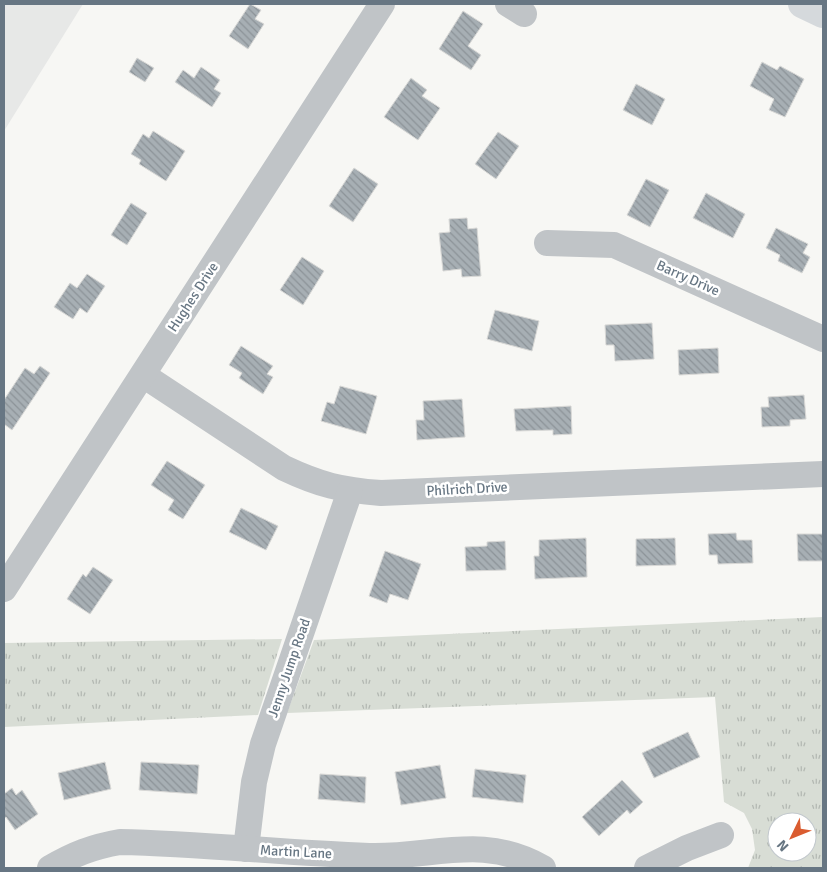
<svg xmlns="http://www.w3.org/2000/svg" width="827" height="872" viewBox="0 0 827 872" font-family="Signika,sans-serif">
<defs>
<pattern id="grass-tufts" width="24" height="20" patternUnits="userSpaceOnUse" patternTransform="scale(1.25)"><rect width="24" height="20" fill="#d8ddd5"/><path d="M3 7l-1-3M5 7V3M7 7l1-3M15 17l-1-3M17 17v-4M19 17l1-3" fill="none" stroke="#b3b8b2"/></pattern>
<pattern id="building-back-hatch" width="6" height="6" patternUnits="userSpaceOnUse" patternTransform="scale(1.25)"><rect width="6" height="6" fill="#a7afb4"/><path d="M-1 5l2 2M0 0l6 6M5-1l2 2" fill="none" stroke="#8c9398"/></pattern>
</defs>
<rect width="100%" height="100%" fill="#f7f7f4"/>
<polygon fill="#e7e8e7" points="4,4 83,4 4,131"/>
<g fill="url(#grass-tufts)" fill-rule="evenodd">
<path d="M823 617V868H748L755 850 752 829 744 813 724 802 715 697 287 713 314 640ZM777 822H807V852H777Z"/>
<polygon points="282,639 258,715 4,727 4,643"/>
</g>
<g fill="url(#building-back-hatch)" stroke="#d8d8d6">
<polygon points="250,4 261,10 255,19 264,24 248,49 229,36"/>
<polygon points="463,11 483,24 468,46 481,55 471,70 439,49"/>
<polygon points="137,58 154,68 145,82 129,72"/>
<polygon points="762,62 777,70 780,66 804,79 785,117 769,110 774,99 750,86"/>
<polygon points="201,67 220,80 214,89 221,93 212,107 175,82 183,70 194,78"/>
<polygon points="411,78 427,90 422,96 440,108 418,140 384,117"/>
<polygon points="636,84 665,99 652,125 623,110"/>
<polygon points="153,131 185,151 166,181 139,164 141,160 131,154 143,134 149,138"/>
<polygon points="498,132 519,146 496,179 475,164"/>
<polygon points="354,168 378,184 353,222 329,206"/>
<polygon points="646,179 669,190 650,227 627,215"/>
<polygon points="706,193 745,214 733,238 693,218"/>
<polygon points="131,203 147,213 127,245 111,235"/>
<polygon points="467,218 468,229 477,228 481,276 462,277 461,269 443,271 439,233 450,232 449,219"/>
<polygon points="776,228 808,244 803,253 810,257 802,273 778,261 780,255 766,248"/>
<polygon points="302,257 324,271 303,305 280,290"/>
<polygon points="87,274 105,286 87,313 80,308 73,319 54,307 70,283 77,288"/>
<polygon points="495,310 539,321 532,351 487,339"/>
<polygon points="652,323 654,359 615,361 614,345 606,345 605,325"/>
<polygon points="241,346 273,366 267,374 273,377 263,394 239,378 242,373 229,365"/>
<polygon points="718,348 719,373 679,375 678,350"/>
<polygon points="40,366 50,373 12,430 4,424 4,400 25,368 34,374"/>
<polygon points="340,386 377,396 366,434 321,421 327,402 334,404"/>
<polygon points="804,395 806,419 790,420 790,426 762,427 761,407 769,407 768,397"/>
<polygon points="462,399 465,437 417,440 416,420 424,420 423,401"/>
<polygon points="571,406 572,434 553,435 553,430 516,431 514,409"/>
<polygon points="167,461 205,485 183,519 168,510 174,500 151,485"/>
<polygon points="241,508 278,526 266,550 229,532"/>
<polygon points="736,533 737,540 752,540 753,563 718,564 717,555 709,555 708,534"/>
<polygon points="797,534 823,534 823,561 798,561"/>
<polygon points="586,538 587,577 535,579 534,556 539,556 539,540"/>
<polygon points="675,538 676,565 636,566 636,539"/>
<polygon points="505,541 506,570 466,571 465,547 487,546 487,542"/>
<polygon points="385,551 421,564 408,600 390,594 387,603 369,596"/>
<polygon points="93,567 113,580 90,614 67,599 83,574 86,577"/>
<polygon points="688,732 700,757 654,778 642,753"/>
<polygon points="105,762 111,789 64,800 58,773"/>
<polygon points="141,762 199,765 197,794 139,790"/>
<polygon points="440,765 446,798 401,805 395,772"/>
<polygon points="475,769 526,775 523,803 472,797"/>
<polygon points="320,774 366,777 365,803 318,799"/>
<polygon points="622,780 643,802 630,814 627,810 599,836 582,817"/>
<polygon points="12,788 16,795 22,790 38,814 15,830 6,817 4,819 4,794"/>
</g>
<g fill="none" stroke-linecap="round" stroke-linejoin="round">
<g stroke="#c0c4c7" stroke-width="26">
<polyline points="508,4 524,14"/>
<polyline points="547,243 614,245 823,339"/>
<path d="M143 375 284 468C320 485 341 490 381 493L823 474"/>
<polyline points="4,589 382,4"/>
<polyline points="246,849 254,782 263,744 350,491"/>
<path d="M50 868C74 854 92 847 120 842 203 844 286 853 369 856 433 858 482 833 543 868"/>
<polyline points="647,868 687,848 721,835"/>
</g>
<polyline stroke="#d5d9dc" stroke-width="28" points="802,4 823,14"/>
</g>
<g text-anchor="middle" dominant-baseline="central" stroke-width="5" stroke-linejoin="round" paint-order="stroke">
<g font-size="14" fill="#677683" stroke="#fff">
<text transform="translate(688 278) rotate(24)">Barry Drive</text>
<text transform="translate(193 297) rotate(-57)">Hughes Drive</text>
<text transform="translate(467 489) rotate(-3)">Philrich Drive</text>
<text transform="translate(289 668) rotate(-71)">Jenny Jump Road</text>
<text transform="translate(296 852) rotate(3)">Martin Lane</text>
</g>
</g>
<rect width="827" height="872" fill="none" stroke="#677683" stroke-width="10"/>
<g transform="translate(792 837) rotate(227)"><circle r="24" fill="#ffffff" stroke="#c2c8cd"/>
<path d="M0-4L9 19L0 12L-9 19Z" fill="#da5c30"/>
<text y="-8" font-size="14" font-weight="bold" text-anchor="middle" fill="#677683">N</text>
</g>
</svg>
